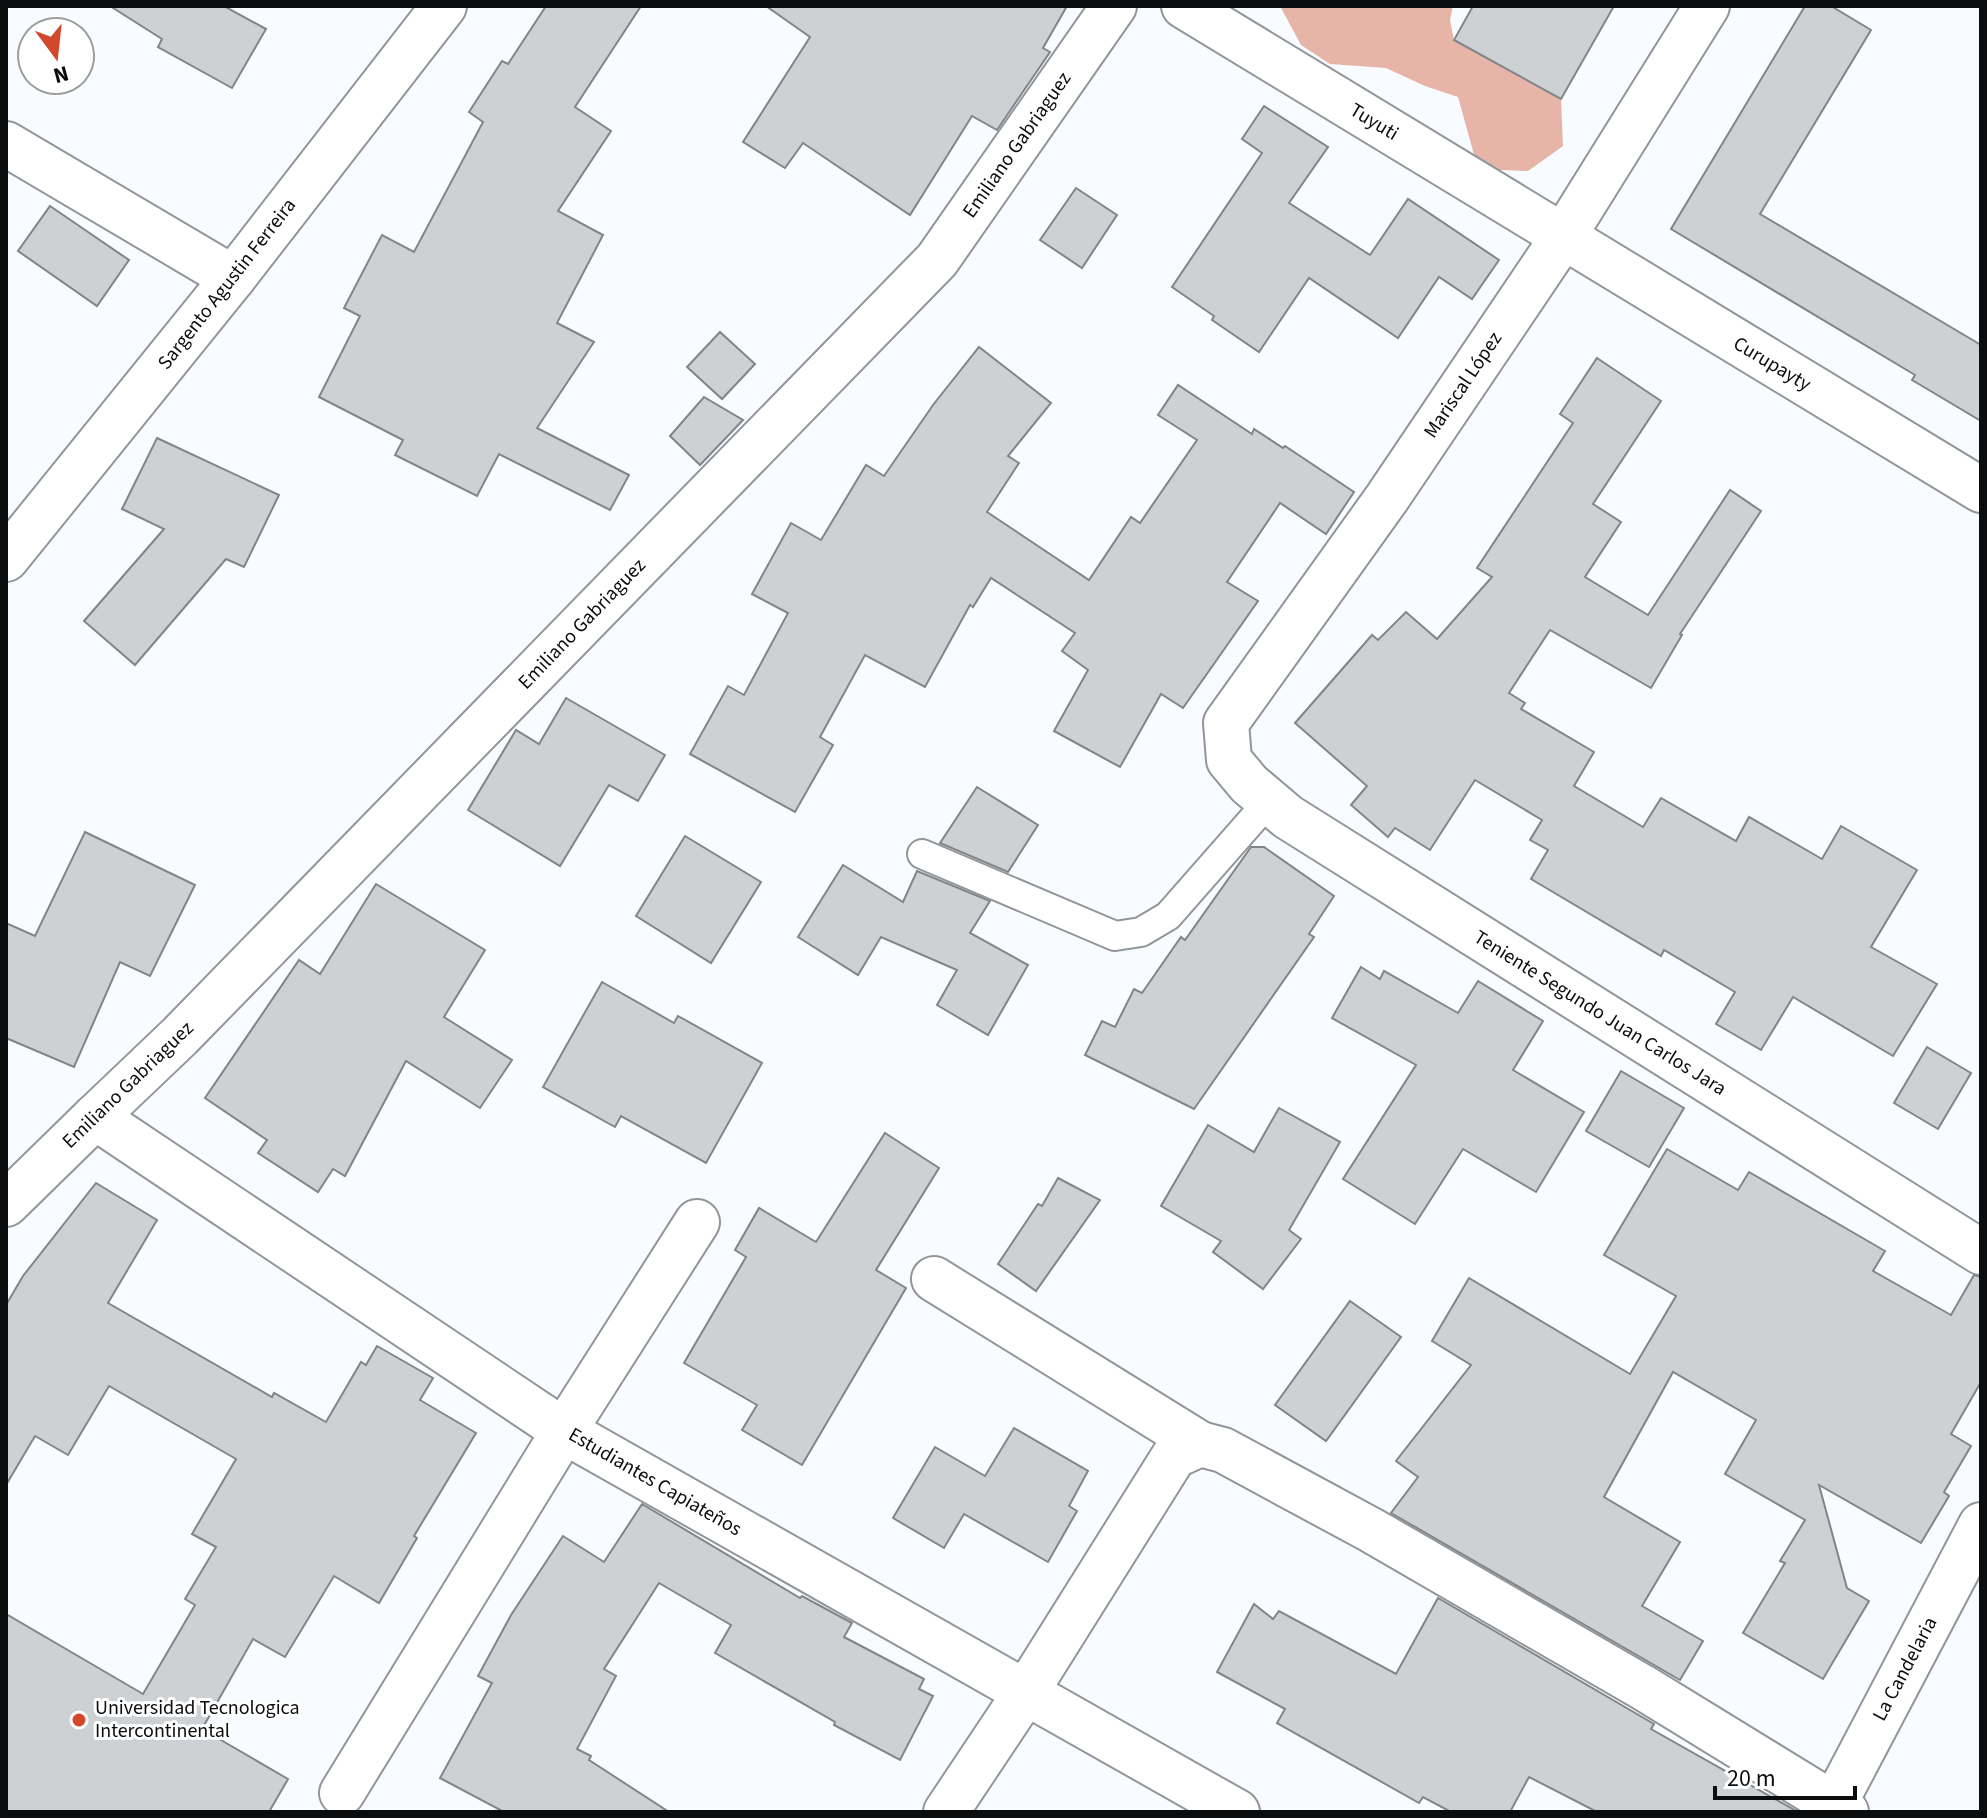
<svg xmlns="http://www.w3.org/2000/svg" width="1987" height="1818" viewBox="0 0 1987 1818" font-family="'Source Sans 3',sans-serif">
<rect width="100%" height="100%" fill="#f8fbff"/>
<polygon fill="#e7b4a8" points="1280,6 1453,6 1450,20 1454,40 1561,99 1563,146 1528,171 1478,169 1458,97 1425,86 1386,68 1330,64 1301,45"/>
<g fill="#ced1d4" stroke="#828588" stroke-width="2">
<polygon points="110,6 224,6 266,29 232,88 158,47 162,39"/>
<polygon points="546,6 641,6 575,107 611,131 558,211 603,235 557,323 594,342 537,428 629,475 610,510 499,454 477,496 395,455 403,440 319,397 360,316 344,308 382,235 414,252 483,122 469,112 502,61 508,64"/>
<polygon points="766,6 1067,6 1043,48 1050,52 997,130 972,116 910,215 803,143 785,168 743,142 810,37"/>
<polygon points="1473,6 1614,6 1561,99 1454,40"/>
<polygon points="1805,6 1831,6 1871,30 1760,214 1981,345 1981,421 1912,380 1915,375 1671,229"/>
<polygon points="1264,106 1328,147 1289,203 1370,255 1408,199 1499,260 1472,299 1439,277 1398,338 1309,278 1259,352 1212,320 1214,316 1172,287 1262,153 1242,139"/>
<polygon points="1076,188 1117,215 1082,268 1040,240"/>
<polygon points="50,206 129,260 97,306 18,251"/>
<polygon points="720,332 755,364 722,399 687,367"/>
<polygon points="979,347 1051,403 1008,456 1019,463 987,512 1089,580 1131,517 1140,523 1197,440 1158,415 1178,385 1252,434 1254,429 1283,448 1285,446 1354,492 1326,534 1280,503 1227,582 1258,601 1183,708 1161,694 1120,767 1054,731 1088,670 1062,651 1075,633 991,578 973,607 970,605 925,687 865,655 820,737 833,745 795,812 690,754 728,686 744,695 788,613 752,594 791,523 821,540 866,465 884,476 933,405"/>
<polygon points="1597,358 1661,401 1593,504 1621,522 1585,577 1648,615 1730,490 1761,511 1680,634 1682,635 1651,688 1550,630 1509,693 1525,703 1521,709 1594,752 1574,786 1643,827 1661,798 1736,841 1749,817 1822,859 1841,826 1917,870 1871,947 1937,984 1893,1056 1793,997 1761,1050 1716,1024 1735,992 1664,950 1661,956 1531,879 1548,850 1530,840 1542,820 1475,780 1430,850 1395,828 1388,837 1351,805 1367,786 1295,723 1372,635 1378,640 1406,612 1437,639 1492,577 1477,568 1573,423 1560,414"/>
<polygon points="704,397 743,420 700,465 670,436"/>
<polygon points="157,438 279,495 244,567 226,559 135,665 84,621 164,529 122,509"/>
<polygon points="566,698 665,755 638,801 609,785 560,866 468,810 516,730 539,744"/>
<polygon points="977,787 1038,825 1008,872 940,843"/>
<polygon points="85,832 195,885 150,976 120,962 74,1067 6,1038 6,923 35,936"/>
<polygon points="685,836 761,882 711,963 636,916"/>
<polygon points="1251,847 1264,847 1334,896 1309,934 1314,937 1194,1109 1085,1055 1102,1021 1115,1027 1134,989 1142,993 1181,937 1185,940"/>
<polygon points="843,865 903,902 917,871 990,901 970,933 1028,965 988,1035 937,1005 957,970 881,937 858,975 798,937"/>
<polygon points="376,884 485,950 444,1017 512,1060 480,1108 406,1061 345,1176 333,1169 318,1192 258,1153 267,1140 205,1098 299,960 320,974"/>
<polygon points="1361,967 1380,979 1384,971 1458,1013 1478,981 1543,1021 1513,1070 1584,1112 1536,1192 1463,1149 1415,1224 1343,1179 1416,1065 1332,1018"/>
<polygon points="602,982 674,1023 678,1016 762,1063 706,1163 621,1116 615,1127 543,1087"/>
<polygon points="1927,1047 1971,1073 1938,1129 1894,1103"/>
<polygon points="1621,1071 1684,1108 1649,1167 1586,1131"/>
<polygon points="1279,1108 1340,1142 1289,1230 1301,1239 1263,1289 1213,1252 1221,1241 1161,1206 1208,1125 1254,1152"/>
<polygon points="885,1133 939,1168 876,1270 906,1288 802,1465 742,1430 757,1405 684,1363 746,1257 735,1250 759,1208 816,1242"/>
<polygon points="1667,1149 1738,1190 1749,1172 1885,1251 1873,1271 1951,1315 1974,1275 1981,1277 1981,1382 1951,1434 1971,1446 1944,1492 1949,1496 1921,1543 1819,1485 1847,1588 1869,1601 1823,1679 1743,1633 1785,1563 1780,1561 1805,1520 1725,1474 1756,1420 1673,1372 1604,1497 1680,1542 1642,1606 1703,1641 1680,1680 1391,1513 1418,1477 1396,1461 1471,1365 1432,1341 1469,1278 1630,1374 1676,1296 1604,1255"/>
<polygon points="1058,1178 1100,1200 1036,1291 998,1264 1038,1204 1042,1206"/>
<polygon points="96,1183 157,1220 108,1303 272,1397 274,1393 326,1422 361,1362 366,1365 377,1346 433,1378 420,1400 476,1433 414,1536 417,1538 379,1603 334,1576 285,1657 253,1639 202,1729 288,1779 269,1812 6,1812 6,1614 143,1694 195,1605 185,1599 216,1547 192,1534 236,1459 109,1386 68,1455 35,1436 6,1485 6,1305 23,1276"/>
<polygon points="1350,1301 1401,1337 1326,1441 1275,1405"/>
<polygon points="1014,1428 1088,1471 1069,1506 1077,1511 1048,1562 964,1514 944,1548 893,1518 935,1447 985,1476"/>
<polygon points="642,1504 800,1598 802,1596 852,1623 844,1637 924,1679 919,1689 933,1696 900,1760 834,1725 835,1722 715,1653 731,1625 659,1583 604,1669 616,1676 577,1749 591,1756 589,1760 669,1812 504,1812 440,1778 492,1683 478,1676 511,1615 563,1536 604,1562"/>
<polygon points="1438,1598 1654,1724 1651,1729 1798,1812 1597,1812 1529,1777 1510,1812 1451,1812 1423,1797 1419,1803 1277,1723 1285,1709 1217,1672 1254,1604 1273,1619 1279,1611 1396,1674"/>
</g>
<g fill="none" stroke-linecap="round" stroke-linejoin="round">
<defs>
<polyline id="service" points="922,854 1115,936 1141,932 1168,916 1269,801"/>
<g id="minor">
<polyline points="1707,6 1563,237 1387,498 1226,723 1229,760 1249,784 1288,817 1981,1252"/>
<polyline points="6,144 233,278"/>
<polyline points="95,1117 180,1036 937,260 1114,6"/>
<polyline points="934,1279 1200,1444"/>
<polyline points="342,1793 564,1431 697,1222"/>
<polyline points="946,1812 1026,1692 1174,1456 1200,1444 1223,1450 1371,1530 1644,1688 1846,1812"/>
<polyline points="1830,1812 1981,1525"/>
</g>
<g id="tertiary">
<polyline points="1184,6 1981,490"/>
<polyline points="6,1204 95,1117 564,1431 1237,1812"/>
</g>
<polyline id="secondary" points="6,559 233,278 444,6"/>
</defs>
<use href="#service" stroke="#929599" stroke-width="32"/>
<use href="#minor" stroke="#929599" stroke-width="48"/>
<use href="#tertiary" stroke="#929599" stroke-width="48"/>
<use href="#secondary" stroke="#929599" stroke-width="48"/>
<use href="#service" stroke="#fff" stroke-width="28"/>
<use href="#minor" stroke="#fff" stroke-width="44"/>
<use href="#tertiary" stroke="#fff" stroke-width="44"/>
<use href="#secondary" stroke="#fff" stroke-width="44"/>
</g>
<circle fill="#d3482c" stroke="#fff" stroke-width="3" cx="79" cy="1720" r="8"/>
<g text-anchor="middle" dominant-baseline="central" stroke-width="6" stroke-linejoin="round" paint-order="stroke">
<g font-size="20" fill="#0b0c0d" stroke="#fff">
<text transform="translate(1374 122) rotate(31)">Tuyuti</text>
<text transform="translate(1017 145) rotate(-55)">Emiliano Gabriaguez</text>
<text transform="translate(227 284) rotate(-52)">Sargento Agustin Ferreira</text>
<text transform="translate(1772 364) rotate(31)">Curupayty</text>
<text transform="translate(1463 385) rotate(-56)">Mariscal López</text>
<text transform="translate(582 624) rotate(-46)">Emiliano Gabriaguez</text>
<text transform="translate(1600 1013) rotate(32)">Teniente Segundo Juan Carlos Jara</text>
<text transform="translate(128 1085) rotate(-44)">Emiliano Gabriaguez</text>
<text transform="translate(655 1482) rotate(30)">Estudiantes Capiateños</text>
<text transform="translate(1905 1669) rotate(-62)">La Candelaria</text>
</g>
<g font-size="20" fill="#0b0c0d" stroke="#fff" text-anchor="start">
<text x="95" y="1708">Universidad Tecnologica<tspan x="95" dy="23">Intercontinental</tspan></text>
</g>
</g>
<rect width="1987" height="1818" fill="none" stroke="#0b0c0d" stroke-width="16"/>
<g transform="translate(56 56) rotate(165)"><circle r="38" fill="#ffffff" stroke="#9d9e9e" stroke-width="2"/>
<path d="M0-6L14 30L0 20L-14 30Z" fill="#d3482c"/>
<text y="-12" font-size="22" font-weight="bold" text-anchor="middle" fill="#0b0c0d">N</text>
</g>
<path d="M1715 1786v12h140v-12" fill="none" stroke="#0b0c0d" stroke-width="4"/>
<text x="1727" y="1786" font-size="24" fill="#0b0c0d" stroke="#ffffff" stroke-width="6" paint-order="stroke">20 m</text>
</svg>
